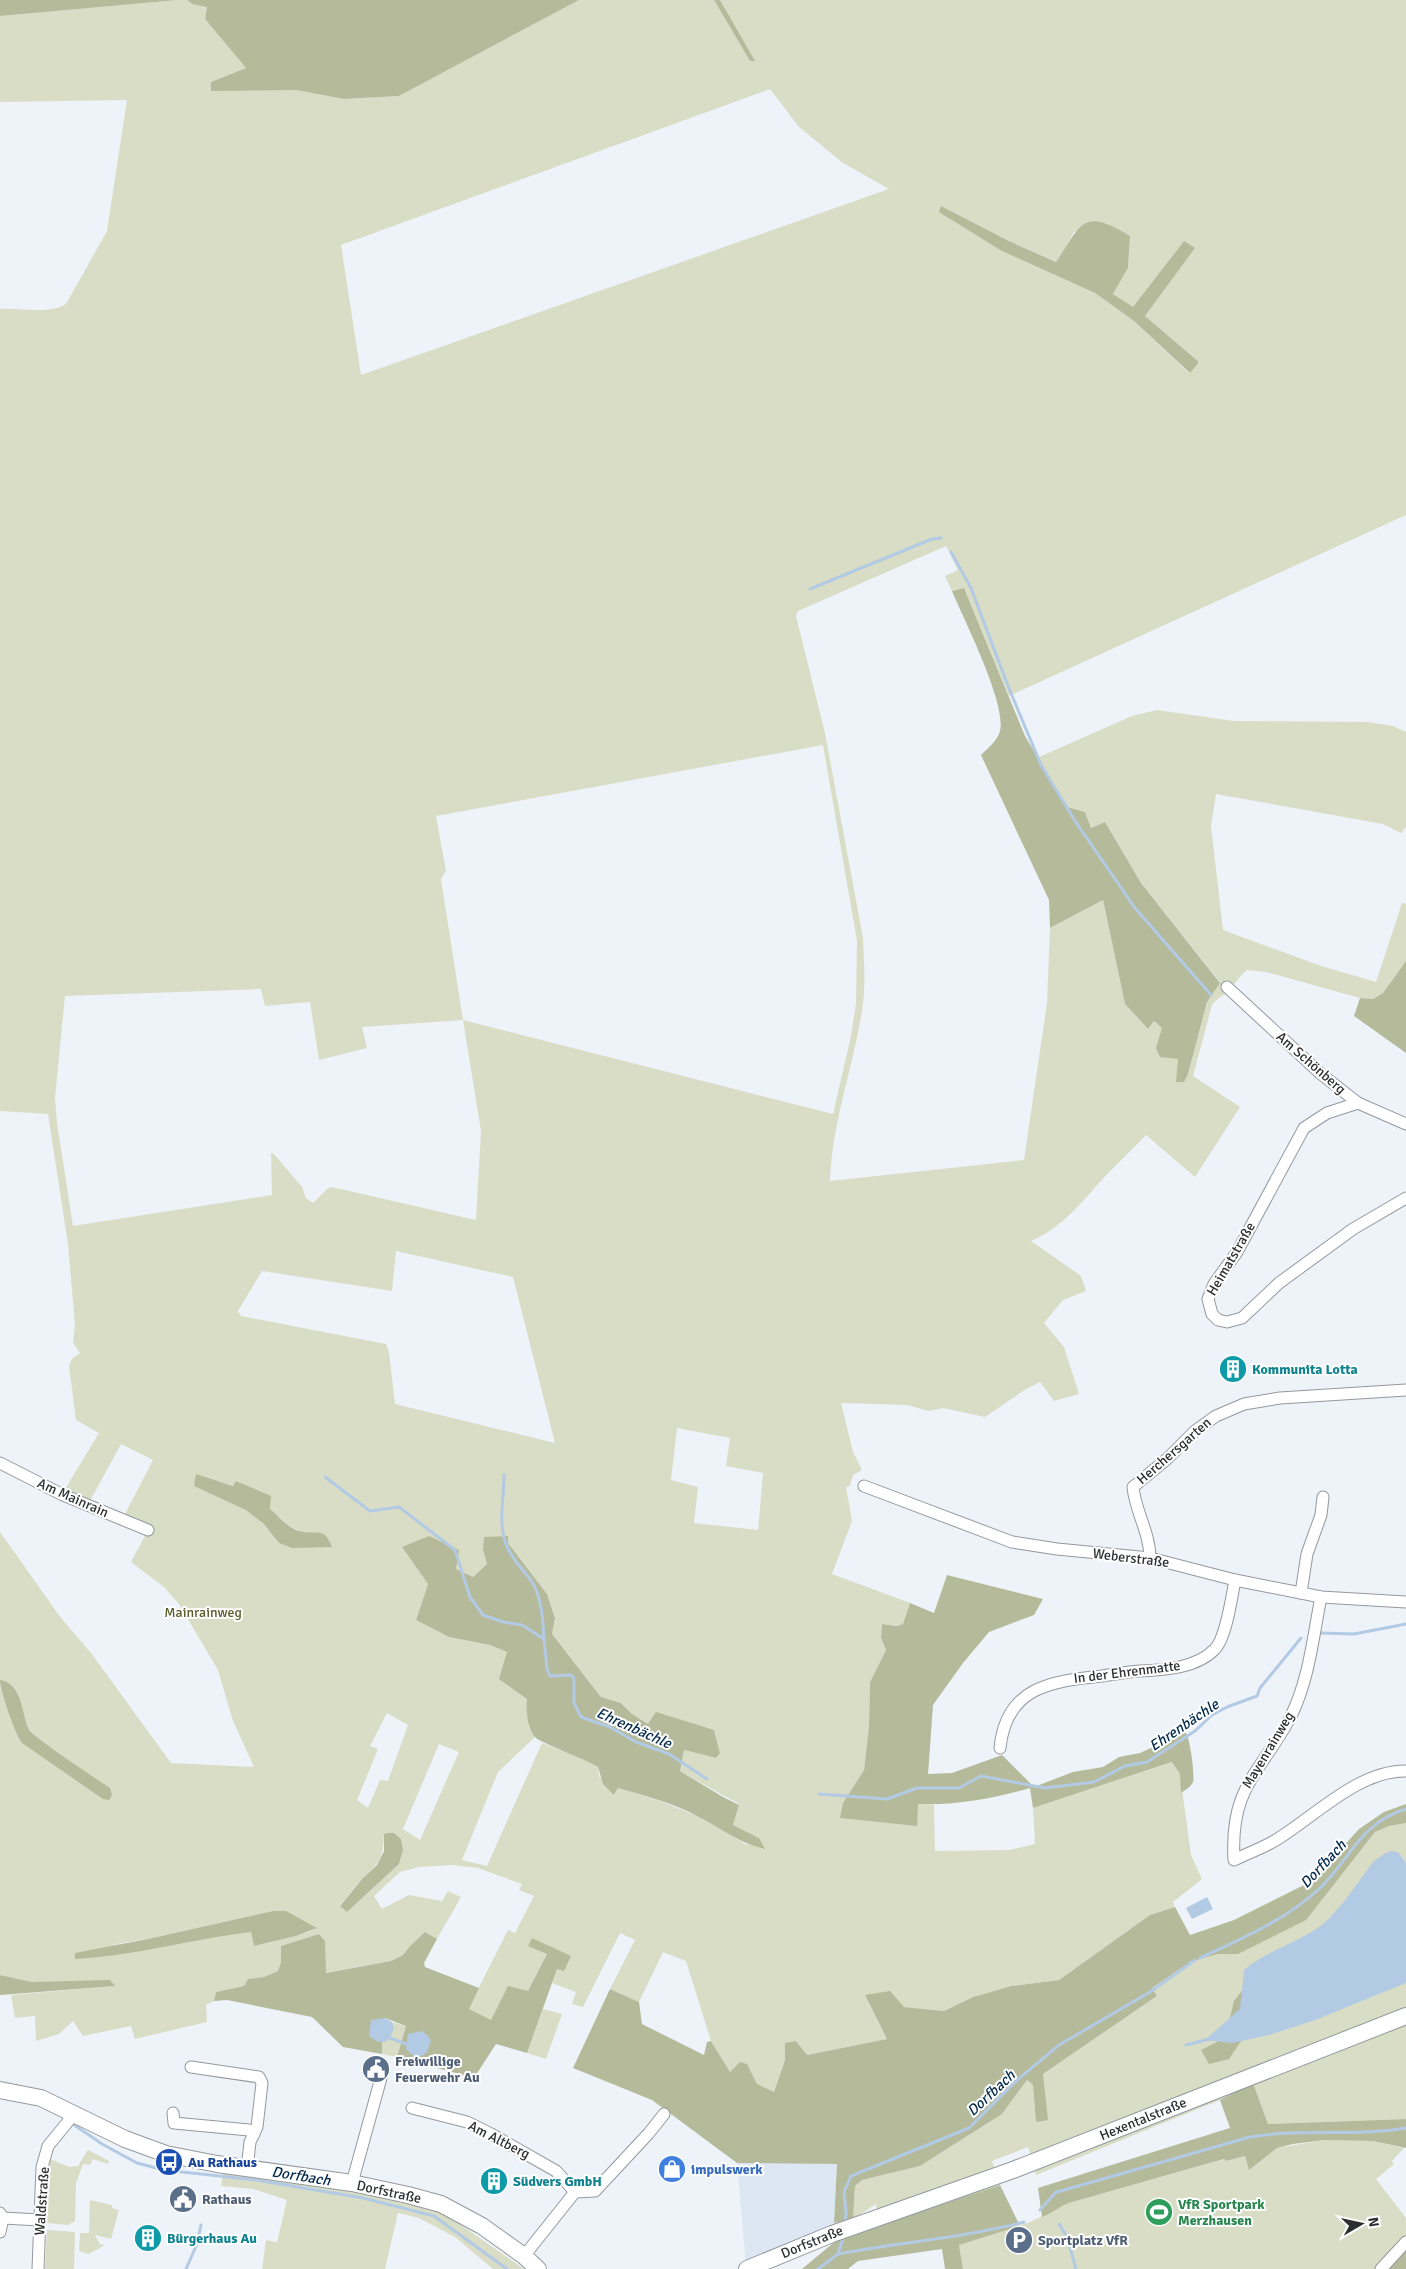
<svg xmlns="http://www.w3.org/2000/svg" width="1406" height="2269" viewBox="0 0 1406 2269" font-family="Signika,sans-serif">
<rect width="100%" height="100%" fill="#eef3f9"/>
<polygon fill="#dce7f3" points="737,2163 837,2164 834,2223 746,2266"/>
<g fill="#d9ddc6" fill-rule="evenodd">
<path d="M178 0H187L192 4 207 6 205 19 246 68 211 82 258 89 296 90 344 99 399 96 579 0H714L750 61H754L720 0H1406V515L1009 696 964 588 952 591 945 576 958 570 946 546 798 611 796 616 825 733 863 938C864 962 866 987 862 1011 853 1068 832 1123 830 1181L1024 1160 1047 1003 1050 928 1103 900 1125 1004 1148 1029 1154 1021 1162 1028 1188 1074 1207 1002 1220 982 1141 883 1105 822 1091 828 1085 812 1067 807 1037 758 1132 716 1157 710 1234 721 1368 722 1393 726 1406 732V827L1401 833 1383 824 1216 794 1211 826 1223 930 1318 965 1376 982 1402 903 1406 904V961L1383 993 1373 999 1360 998 1266 972 1247 970C1239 976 1231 990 1225 994 1219 998 1217 999 1212 1005L1193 1076 1240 1107 1195 1177 1146 1135C1134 1148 1121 1160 1108 1173 1085 1198 1064 1227 1031 1241L1081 1276 1086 1291 1063 1300 1044 1323 1064 1347 1079 1394 1054 1401 1040 1382 1023 1391 985 1417 943 1408 929 1411 907 1405 841 1403 853 1452 862 1470 853 1475 850 1486 846 1487 852 1521 832 1574 910 1603 903 1624 897 1626 882 1624 881 1638 886 1650 870 1682 869 1726 864 1770 843 1803 917 1826V1804L934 1805 935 1851 1010 1850 1035 1844 1033 1808 1173 1762 1180 1774 1191 1855 1202 1879 1173 1902 1175 1907 1150 1915 1059 1980 1011 1986 973 1997 944 2011 904 2007 865 1995 887 2039 807 2055 796 2041 785 2060 774 2092 730 2072 711 2041 686 1961 663 1952 639 2002 610 1989 635 1940 620 1933 583 2007 572 2004 576 1992 552 1983 557 1969 547 1954 528 1992 491 2021 468 2009 508 1930 515 1933 534 1896 519 1890 522 1884 478 1868 453 1865 419 1867 400 1872 374 1896 382 1909 409 1895 442 1901 448 1891 461 1897 437 1939 425 1932 410 1946 403 1955 391 1961 325 1973V1941L319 1934 282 1946 281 1962 278 1971 264 1977 248 1979 244 1986 216 1992 214 2001 206 2005 207 2022 135 2039 131 2026 83 2036 73 2021 59 2034 36 2041 35 2016 15 2018 11 1995 115 1986 32 1982 0 1975V1532L61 1618 91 1653 171 1763 254 1767 233 1721 218 1670 179 1604 164 1587 131 1562 148 1530 124 1516 153 1460 121 1444 90 1501 64 1491 99 1433 76 1420 69 1366 72 1359 80 1353 73 1343 75 1325 68 1244 48 1114 0 1111V309C20 307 49 315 66 304L107 231 127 100 0 102V16ZM770 89 799 127 843 163 889 189 361 375 341 245ZM941 206 1009 241 1057 262 1074 232 1106 223 1130 236 1128 268 1113 294 1133 308 1184 241 1194 249 1145 316 1199 362 1189 373 1134 321 1095 293 1045 270ZM823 745 857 941 856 1003 851 1036 833 1114 463 1020 441 879 446 871 436 816ZM261 989 265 1006 310 1002 319 1060 367 1048 362 1027 463 1020 481 1131 476 1220 332 1187 328 1188 313 1203 306 1198 302 1187 274 1154 271 1153 272 1195 73 1226 57 1123 55 1098 65 996ZM396 1251 513 1277 555 1443 395 1404 389 1352 386 1344 241 1316 238 1311 262 1271 392 1291ZM677 1428 730 1438 726 1466 763 1473 758 1530 694 1523 698 1487 671 1480ZM197 1475 234 1486 237 1481 291 1527 300 1531H319H271C252 1508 221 1497 194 1486ZM508 1543 547 1594 555 1618 552 1634 601 1697 621 1703 632 1714 648 1724 714 1730 720 1753 715 1758 684 1750 680 1771 739 1804 733 1825 759 1838 747 1845 698 1816 660 1801 618 1788 614 1795 599 1776 598 1767 585 1759 542 1743 487 1866 462 1860 498 1772 535 1737 530 1728 527 1699 516 1690 507 1652 490 1645 449 1637 416 1620 428 1584 402 1547 473 1577 487 1564 483 1550ZM387 1713 408 1725 388 1781 380 1780 368 1808 357 1800 378 1749 370 1746ZM439 1744 459 1752 420 1840 403 1829ZM384 1834 401 1839 403 1850 399 1864 347 1912 340 1905C348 1896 355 1887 363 1878 380 1861 383 1860 384 1834ZM273 1911 316 1929 296 1936 254 1946 251 1932 110 1945 148 1939Z"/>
<polygon points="1406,1823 1406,2119 1268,2124 1253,2083 1220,2100 1036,2175 1028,2147 992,2161 1000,2185 879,2226 876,2204 853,2219 855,2186 862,2180 920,2166 1002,2114 1027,2080 1033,2085 1036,2121 1043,2074 1157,1996 1152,1988 1190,1962 1218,1954 1238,1954 1250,1946 1357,1854 1375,1832 1389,1826"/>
<polygon points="543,2009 562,2014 546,2059 527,2053"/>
<polygon points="392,2022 406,2026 397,2057 382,2054 382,2042 385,2042 394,2028"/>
<polygon points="1324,2140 1373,2141 1404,2148 1392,2161 1394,2164 1376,2179 1406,2218 1406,2250 1389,2269 963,2269 959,2245 1030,2222 1069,2203 1225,2159 1226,2161 1245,2156 1249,2170 1277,2148"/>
<polygon points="88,2150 109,2161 108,2164 93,2159 90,2165 83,2164 76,2183 75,2221 68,2225 47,2223 50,2159 69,2167 78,2166"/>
<polygon points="223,2172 350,2191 398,2200 439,2212 454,2220 524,2269 493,2269 455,2237 419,2218 398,2213 385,2269 262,2269 266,2240 277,2242 287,2200 253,2189 221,2186"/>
<polygon points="90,2200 112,2205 112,2208 119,2210 111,2239 95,2235 100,2244 105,2245 89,2254 79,2251 80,2233 89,2233"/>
<polygon points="47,2230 75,2232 74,2269 45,2269"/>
</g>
<g fill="#b5ba9b">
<polygon points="0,0 178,0 0,16"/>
<polygon points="187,0 579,0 399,96 344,99 296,90 211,91 211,82 246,68 205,19 207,7 192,4"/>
<polygon points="714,0 720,0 755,61 750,61"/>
<path d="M941 206 1009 241 1056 262C1081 225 1082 206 1130 236L1128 268 1113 294 1133 307 1184 241 1195 248 1145 316 1199 362 1190 373 1134 321 1095 293 1002 251 939 212Z"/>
<path d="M964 588 1025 736 1067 807 1085 812 1091 828 1105 822 1141 883 1220 983 1207 1002 1188 1074 1184 1082H1176L1178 1059 1160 1057 1156 1048 1162 1028 1154 1021 1148 1029 1125 1004 1103 900 1050 928 1049 900 981 755C987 749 998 740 1000 731 1007 704 964 620 952 591Z"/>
<polygon points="1406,961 1406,1053 1354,1016 1360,998 1373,999 1383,993"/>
<path d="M196 1474 233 1486 236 1481 271 1496 270 1509C279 1516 288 1528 299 1531 316 1536 324 1525 332 1547L292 1548 279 1543 264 1524 246 1510 194 1486Z"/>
<path d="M429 1536 459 1550 456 1569 473 1577 487 1564 483 1550 484 1537 508 1536V1543L547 1594 555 1618 552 1634 601 1697 621 1703 632 1714 648 1724 656 1712 714 1730 720 1753 716 1758 684 1750 680 1771 723 1797 739 1805 733 1825 759 1838 765 1849C739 1843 722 1829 699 1817 674 1803 645 1796 618 1788L614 1795 603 1784 598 1767C586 1759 540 1743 535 1737 527 1727 526 1711 527 1699L499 1679 507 1652 490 1645 449 1637 416 1620 428 1584 402 1547Z"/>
<path d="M947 1575 1043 1599 1034 1615 989 1632 963 1663 933 1705 928 1774 952 1773 1002 1755 1034 1787 1073 1772 1103 1767 1119 1757 1140 1753 1185 1732C1190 1736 1195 1775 1193 1782 1191 1787 1185 1790 1181 1793L1180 1774 1172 1762 1033 1808 1030 1788C995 1798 954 1806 918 1804L917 1826 840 1818 843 1803 864 1770 869 1726 870 1682 886 1650 881 1638 882 1624 897 1626 903 1624 910 1603 934 1613Z"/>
<path d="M0 1680C23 1684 21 1713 29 1730 33 1737 98 1780 110 1788L112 1795 109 1800 103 1799 22 1743C15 1734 0 1690 0 1680Z"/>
<polygon points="1406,1804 1406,1823 1389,1826 1375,1832 1306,1920 1238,1954 1218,1954 1190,1962 1152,1988 1157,1996 1043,2074 1048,2120 1036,2122 1033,2085 1027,2080 1002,2114 920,2166 862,2180 855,2186 853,2219 834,2223 837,2164 737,2163 652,2100 573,2068 610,1989 639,2002 642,2024 704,2055 707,2042 711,2041 730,2072 740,2062 747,2064 757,2084 774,2092 785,2060 785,2043 796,2041 807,2055 887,2039 865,1995 890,1991 904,2007 944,2011 973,1997 1011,1986 1059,1980 1150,1915 1175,1907 1190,1935 1234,1920 1312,1881 1359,1829 1384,1812"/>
<polygon points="389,1833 394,1833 401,1839 403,1850 399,1864 347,1912 340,1906 363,1878 377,1865 384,1851 384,1834"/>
<path d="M273 1911H286L317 1928 296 1936 254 1946 251 1932C192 1939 134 1956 75 1959V1953L148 1939Z"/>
<polygon points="425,1932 437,1939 424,1963 425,1967 479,1988 469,2009 491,2020 508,1986 528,1991 547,1954 528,1946 532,1938 571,1956 564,1971 557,1969 527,2053 496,2044 474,2078 397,2057 406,2026 385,2018 378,2042 382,2042 382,2054 343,2047 312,2017 227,2000 214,2001 216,1992 244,1986 248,1979 264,1977 278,1971 281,1962 281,1946 319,1934 325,1941 326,1973 391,1961 403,1955 410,1946"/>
<polygon points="1256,1973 1245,2035 1229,2059 1209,2064 1201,2050 1225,2038 1234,2001"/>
<polygon points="0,1975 32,1982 110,1980 115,1986 0,1995"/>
<path d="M1253 2083 1268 2124 1406 2119V2148L1373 2141 1324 2140 1293 2144 1277 2148 1249 2170 1245 2156 1226 2161 1224 2159 1069 2203C1059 2207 1052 2213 1042 2217L1038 2188 1230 2128 1220 2100Z"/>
<polygon points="1000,2185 1020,2226 959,2245 963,2269 945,2269 942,2249 858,2261 848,2269 802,2269 838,2239"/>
<polygon points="1406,2250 1406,2269 1389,2269"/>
</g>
<g fill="#b2cae3">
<path d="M1391 1851 1398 1852 1406 1863V1983L1315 2020 1269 2035 1232 2043 1205 2040 1240 2009 1244 1970C1267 1950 1299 1943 1323 1924 1339 1911 1361 1878 1374 1861L1384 1854Z"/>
<polygon points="1207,1897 1213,1909 1192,1919 1186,1908"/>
<polygon points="385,2018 392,2022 394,2028 390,2038 385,2042 378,2042 369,2036 371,2020"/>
<polygon points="422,2031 428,2036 431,2041 427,2052 422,2056 414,2056 406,2049 408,2034"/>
</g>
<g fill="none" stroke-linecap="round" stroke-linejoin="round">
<g stroke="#b2cae3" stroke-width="3">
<polyline points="951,552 971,588 1008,686 1041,765 1075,821 1135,908 1211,995"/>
<polyline points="810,589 932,539 941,538"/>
<path d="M504 1475C504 1497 498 1523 506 1544 511 1559 523 1569 532 1582 542 1598 543 1621 544 1639"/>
<polyline points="325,1477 370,1511 399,1507 455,1550 470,1597 483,1615 503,1622 522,1625 544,1639 547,1669 550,1676 571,1675 574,1678 574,1703 581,1717 610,1727 636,1742 669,1754 707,1779"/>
<polyline points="1321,1633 1354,1634 1406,1624"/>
<polyline points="819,1794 887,1799 917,1788 959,1788 981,1776 1045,1788 1094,1782 1125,1766 1147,1762 1195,1731 1212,1715 1227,1707 1257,1696 1260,1688 1301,1638"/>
<path d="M1200 1958C1241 1939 1286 1920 1320 1888 1351 1858 1360 1823 1406 1809"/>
<polyline points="390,2038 406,2044"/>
<polyline points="1186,2045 1209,2039"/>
<polyline points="70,2122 102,2144 137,2163 164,2170 256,2180 363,2198 434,2216 507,2269"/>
<path d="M1057 2192 1250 2137C1302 2128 1354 2137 1406 2128"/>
<polyline points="1040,2210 1056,2192"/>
<polyline points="845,2224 846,2213 844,2192 851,2176 969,2128 1015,2082 1059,2045 1150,1992 1195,1960"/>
<polyline points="1059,2224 1067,2237 1076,2269"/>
<path d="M838 2254C900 2242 963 2238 1024 2222"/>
<polyline points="186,2269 197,2244 201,2225"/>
<polyline points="818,2269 838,2254 844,2235"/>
</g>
<defs>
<g id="minor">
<polyline points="1227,987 1321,1074 1358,1103 1406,1124"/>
<polyline points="1358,1103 1327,1113 1304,1128 1237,1252 1214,1284 1208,1299 1212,1314 1218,1320 1227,1322 1242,1318 1279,1283 1353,1229 1406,1198"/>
<polyline points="0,1463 63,1495 148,1530"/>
<polyline points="864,1486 1012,1542 1057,1549 1150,1558 1235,1580 1321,1597 1406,1602"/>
<path d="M1150 1558C1150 1533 1135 1511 1133 1487L1167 1459 1195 1431 1216 1416 1244 1404 1280 1398 1406 1390"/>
<polyline points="1301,1593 1307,1554 1321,1515 1323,1497"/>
<path d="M1321 1597C1313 1637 1309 1681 1290 1718 1259 1775 1230 1787 1234 1860 1248 1853 1263 1848 1276 1840 1314 1817 1359 1770 1406 1771"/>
<path d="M1000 1748C1006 1687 1051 1681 1102 1676 1115 1674 1127 1672 1140 1671 1165 1670 1197 1668 1215 1649 1226 1638 1232 1596 1235 1580"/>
<polyline points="191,2067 259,2077 262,2083 257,2127 250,2142 247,2169"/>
<polyline points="412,2108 467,2122 491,2134 556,2171 575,2192"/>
<polyline points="173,2113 174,2123 249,2130 254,2134"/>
<polyline points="352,2183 381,2078"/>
<polyline points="0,2213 3,2218 40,2220"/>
<polyline points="0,2232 3,2218"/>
<polyline points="524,2256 575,2192 595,2191 649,2133 664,2114"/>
<polyline points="38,2269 42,2167 48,2146 75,2113"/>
<polyline points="1381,2269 1406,2242"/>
</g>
<g id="secondary">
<polyline points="0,2090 41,2098 125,2139 166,2154 217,2164 352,2183 408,2195 441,2204 482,2226 524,2256 538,2269"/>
<polyline points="747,2269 832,2234 1013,2170 1406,2016"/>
</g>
</defs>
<use href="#minor" stroke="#93999e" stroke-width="13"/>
<use href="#secondary" stroke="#93999e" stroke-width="18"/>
<use href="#minor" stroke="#fff" stroke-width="11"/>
<use href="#secondary" stroke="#fff" stroke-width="16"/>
</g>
<defs>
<symbol id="building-disc" viewBox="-11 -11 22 22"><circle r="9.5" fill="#0f9aa8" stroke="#fff"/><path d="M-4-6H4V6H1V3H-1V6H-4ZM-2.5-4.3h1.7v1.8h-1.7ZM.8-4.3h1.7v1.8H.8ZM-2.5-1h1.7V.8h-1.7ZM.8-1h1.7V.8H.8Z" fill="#fff"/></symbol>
<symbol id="civic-disc" viewBox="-11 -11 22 22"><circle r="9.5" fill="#5c6f8a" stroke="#fff"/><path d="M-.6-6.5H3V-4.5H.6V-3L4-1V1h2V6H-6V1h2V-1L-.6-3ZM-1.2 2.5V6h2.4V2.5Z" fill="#fff"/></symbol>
<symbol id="bus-disc" viewBox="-11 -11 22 22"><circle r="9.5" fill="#1a4fb4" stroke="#fff"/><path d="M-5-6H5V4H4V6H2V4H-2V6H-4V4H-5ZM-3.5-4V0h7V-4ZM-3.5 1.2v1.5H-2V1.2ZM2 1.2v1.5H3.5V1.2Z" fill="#fff"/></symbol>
<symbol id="shop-disc" viewBox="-11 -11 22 22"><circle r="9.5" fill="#3f7fe0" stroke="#fff"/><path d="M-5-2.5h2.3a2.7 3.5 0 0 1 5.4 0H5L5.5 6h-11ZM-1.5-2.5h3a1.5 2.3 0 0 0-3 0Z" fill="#fff"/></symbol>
<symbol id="stadium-disc" viewBox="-11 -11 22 22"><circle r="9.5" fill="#2e9e5b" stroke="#fff"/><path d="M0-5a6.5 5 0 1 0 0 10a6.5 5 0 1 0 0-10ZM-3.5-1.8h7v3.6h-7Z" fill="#fff"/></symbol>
<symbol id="parking-disc" viewBox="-11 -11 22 22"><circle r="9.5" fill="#5c6f8a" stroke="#fff"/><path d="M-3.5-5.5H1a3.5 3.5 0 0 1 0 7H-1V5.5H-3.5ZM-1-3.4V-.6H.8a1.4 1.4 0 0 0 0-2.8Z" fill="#fff"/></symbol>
</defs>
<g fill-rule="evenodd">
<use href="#building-disc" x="1217" y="1353" width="32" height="32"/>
<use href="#civic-disc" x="360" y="2053" width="32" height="32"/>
<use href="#bus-disc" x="153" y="2146" width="32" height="32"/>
<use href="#shop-disc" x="656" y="2153" width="32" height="32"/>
<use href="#building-disc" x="478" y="2165" width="32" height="32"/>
<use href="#civic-disc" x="167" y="2183" width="32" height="32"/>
<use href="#stadium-disc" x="1143" y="2196" width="32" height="32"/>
<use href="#building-disc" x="132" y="2222" width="32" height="32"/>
<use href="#parking-disc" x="1003" y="2224" width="32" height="32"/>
</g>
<g text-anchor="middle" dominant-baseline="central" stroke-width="4" stroke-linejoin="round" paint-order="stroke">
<g font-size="14" fill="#2c2e30" stroke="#fff">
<text transform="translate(1311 1063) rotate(41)">Am Schönberg</text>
<text transform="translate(1231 1259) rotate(-60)">Heimatstraße</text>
<text transform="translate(1174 1451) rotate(-41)">Herchersgarten</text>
<text transform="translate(73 1498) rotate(24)">Am Mainrain</text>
<text transform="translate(1131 1558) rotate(7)">Weberstraße</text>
<text transform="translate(1127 1672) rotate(-7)">In der Ehrenmatte</text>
<text transform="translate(1268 1750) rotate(-59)">Mayenrainweg</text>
<text transform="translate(1143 2119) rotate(-22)">Hexentalstraße</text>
<text transform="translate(499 2140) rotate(27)">Am Altberg</text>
<text transform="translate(389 2192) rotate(12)">Dorfstraße</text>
<text transform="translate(42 2201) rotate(-86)">Waldstraße</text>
<text transform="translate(812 2242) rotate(-22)">Dorfstraße</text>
</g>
<g font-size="14" font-weight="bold" fill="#0d838f" stroke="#fff" text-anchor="start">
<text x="1252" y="1369">Kommunita Lotta</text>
<text x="513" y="2181">Südvers GmbH</text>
<text x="167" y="2238">Bürgerhaus Au</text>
</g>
<g font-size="14" fill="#575d29" stroke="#fff">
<text x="203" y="1612">Mainrainweg</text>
</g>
<g font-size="14" font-weight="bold" fill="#4e5e75" stroke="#fff" text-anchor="start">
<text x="395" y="2061">Freiwillige<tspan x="395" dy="16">Feuerwehr Au</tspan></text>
<text x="202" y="2199">Rathaus</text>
<text x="1038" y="2240">Sportplatz VfR</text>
</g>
<g font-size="14" font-weight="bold" fill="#164399" stroke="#fff" text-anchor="start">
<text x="188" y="2162">Au Rathaus</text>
</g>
<g font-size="14" font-weight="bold" fill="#366cbe" stroke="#fff" text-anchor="start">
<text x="691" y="2169">impulswerk</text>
</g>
<g font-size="14" font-weight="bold" fill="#27864d" stroke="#fff" text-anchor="start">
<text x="1178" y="2204">VfR Sportpark<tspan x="1178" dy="16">Merzhausen</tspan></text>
</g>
<g font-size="15" font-style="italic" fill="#042a4c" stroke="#fff">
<text transform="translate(1184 1725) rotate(-34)">Ehrenbächle</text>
<text transform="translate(634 1728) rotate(24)">Ehrenbächle</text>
<text transform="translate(1323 1864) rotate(-47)">Dorfbach</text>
<text transform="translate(991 2093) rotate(-43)">Dorfbach</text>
<text transform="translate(301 2176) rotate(9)">Dorfbach</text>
</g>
</g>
<g transform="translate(1361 2224) rotate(81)" stroke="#ffffff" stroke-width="4" paint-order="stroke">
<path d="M0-4L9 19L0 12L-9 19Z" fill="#2c2e30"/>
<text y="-8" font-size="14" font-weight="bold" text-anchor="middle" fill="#2c2e30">N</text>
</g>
</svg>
